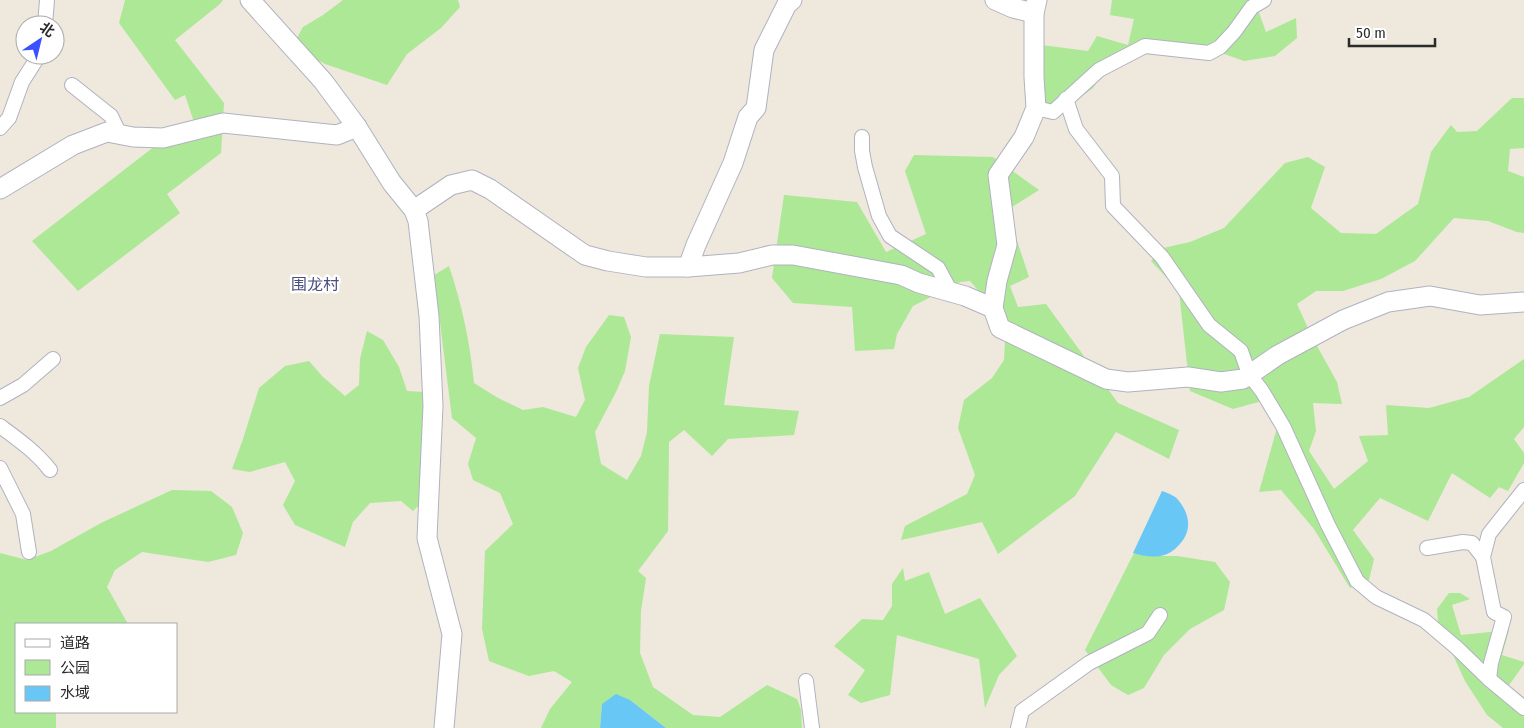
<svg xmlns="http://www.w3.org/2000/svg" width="1524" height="728" viewBox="0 0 1524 728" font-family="'Fira Sans Condensed','Noto Sans SC',sans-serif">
<rect width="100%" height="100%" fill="#eee8dd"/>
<g fill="#ace896">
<polygon points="125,0 223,0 220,4 175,40 224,103 221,153 167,194 180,213 78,291 32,241 155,146 199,137 185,95 175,100 119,23"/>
<polygon points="343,0 458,0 460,7 441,28 407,54 387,85 325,64 292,47 303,27 323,15"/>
<polygon points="1112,0 1271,0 1257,7 1266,32 1296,18 1297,38 1275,56 1244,61 1216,51 1182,45 1112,59 1093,88 1052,118 1030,110 1026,43 1088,51 1097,36 1128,45 1134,19 1110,15"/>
<polygon points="1512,98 1524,98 1524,148 1510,149 1508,171 1524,177 1524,233 1517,232 1488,221 1454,218 1415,261 1381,279 1343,291 1316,291 1297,304 1312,337 1337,382 1342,404 1313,403 1316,431 1309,451 1334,489 1368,461 1359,436 1388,435 1386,405 1429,408 1469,397 1524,359 1524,427 1514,439 1524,453 1524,463 1508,491 1499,487 1490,498 1452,473 1428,521 1380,498 1353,530 1374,559 1369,580 1350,588 1314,529 1281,490 1259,492 1278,424 1262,401 1233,409 1190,391 1179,291 1151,261 1163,248 1190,242 1224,228 1285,163 1308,157 1325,167 1311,208 1341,233 1376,234 1418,204 1431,152 1451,125 1457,132 1477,131"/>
<polygon points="914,155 993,157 1039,190 1007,210 1029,277 1010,286 1018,307 1046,304 1118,403 1179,430 1169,459 1116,432 1075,496 998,554 982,522 901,540 905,526 967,494 975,475 958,428 964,400 992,378 1004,360 1006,323 970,281 960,282 913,306 897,334 894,349 855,351 852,307 793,303 772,278 784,195 857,202 886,252 926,234 905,171"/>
<path d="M449 266C462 305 470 342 474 383L498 398 523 410 543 407 576 417 585 400 578 368 586 347 609 315 624 317 631 337 625 371 616 392 595 432 601 464 627 480 641 456 647 432 649 386 660 334 734 337 724 405 799 411 794 435 728 439 712 456 684 430 669 442 668 531 638 571 646 578 641 611 640 653 653 687 693 715 720 717 767 685 797 699 801 710 802 728H666L630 700 602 704 600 728H541L550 709 572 682 554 671 529 676 489 661 482 629 485 551 513 524 500 493 473 480 468 464 476 438 452 418 434 275Z"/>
<polygon points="367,331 383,340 399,367 407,391 424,392 421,503 413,511 401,501 370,503 353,522 345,547 295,525 283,505 295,481 285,462 250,472 232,469 242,442 259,388 285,366 309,361 323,377 345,396 359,385 360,359"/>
<polygon points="172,490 211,491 232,507 243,533 236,555 208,562 142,552 115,570 107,587 128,624 16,624 16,712 56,712 56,728 0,728 0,553 27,560 51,551 101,523"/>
<polygon points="1134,553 1153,556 1177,556 1215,562 1230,582 1224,610 1190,629 1164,655 1144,688 1128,695 1111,685 1085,650"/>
<polygon points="903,568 905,581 929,572 945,614 980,598 1017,656 999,675 985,708 979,659 897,635 890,695 861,703 848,695 865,670 834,646 862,619 883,620 892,606 892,584"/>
<polygon points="1449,593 1460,593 1470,599 1452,605 1461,635 1509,630 1502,655 1524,662 1524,664 1500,698 1524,717 1524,728 1503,728 1487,715 1465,681 1438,622 1437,609"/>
</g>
<g fill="#69c7f6">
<path d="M1162 491C1168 493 1176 496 1179 501 1191 516 1192 533 1177 547 1174 550 1169 554 1164 555 1155 558 1142 556 1133 553Z"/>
<polygon points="616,694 630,700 666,728 600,728 602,704"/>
</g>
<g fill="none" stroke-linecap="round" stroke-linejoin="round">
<defs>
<g id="street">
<polyline points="45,25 47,0"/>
<polyline points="72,85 111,116 120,135"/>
<polyline points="1066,99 1076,129 1112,176 1113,206 1162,257 1209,325 1241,351 1249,374 1262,391 1283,426 1328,525 1357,581 1376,597 1424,620 1457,648 1489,679"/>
<polyline points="1036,108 1053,112 1099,70 1145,46 1209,53 1220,47 1234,32 1252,7 1264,0"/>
<polyline points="0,128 9,118 22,82 36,60 36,55"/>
<polyline points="862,137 862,151 865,167 879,216 890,236 938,268 951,292"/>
<polyline points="0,398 23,385 53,359"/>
<path d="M0 426C19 440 36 452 50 470"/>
<polyline points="0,468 23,514 29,552"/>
<polyline points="1524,490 1489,534 1483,557 1494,612 1504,617 1491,663 1489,679 1524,708"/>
<polyline points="1427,548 1463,542 1472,543 1483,557"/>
<polyline points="806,681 812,728"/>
<polyline points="1018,728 1022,711 1089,663 1148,633 1160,615"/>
</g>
<g id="secondary">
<polyline points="250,0 323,81 357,127 392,183 414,210 418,221 429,316 433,406 427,538 452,634 444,728"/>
<polyline points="792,0 787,4 764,50 756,108 748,117 733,163 696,245 688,267 739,263 772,255 793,255 901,275 919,283 965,296 993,308"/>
<polyline points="995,0 1013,8 1034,13"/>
<polyline points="1037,0 1034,13 1034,77 1036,108 1024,137 998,175 1007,245 997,281 993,308 1000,328 1106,379 1128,382 1188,377 1221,382 1243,379 1278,355 1343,320 1388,302 1430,296 1480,305 1524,302"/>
<polyline points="0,189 73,145 107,132 133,137 163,138 223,123 337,135 357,127"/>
<polyline points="414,210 451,185 472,180 490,189 585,255 608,261 646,267 688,267"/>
</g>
</defs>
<use href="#street" stroke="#b1b2c0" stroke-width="16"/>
<use href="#secondary" stroke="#b1b2c0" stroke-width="21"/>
<use href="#street" stroke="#fff" stroke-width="14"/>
<use href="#secondary" stroke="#fff" stroke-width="19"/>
</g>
<g text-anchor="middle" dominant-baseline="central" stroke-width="5" stroke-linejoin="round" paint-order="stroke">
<g font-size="16" fill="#484e7f" stroke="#fff">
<text x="315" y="284">围龙村</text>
</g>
</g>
<rect x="15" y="623" width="162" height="90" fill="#ffffff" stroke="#aaaaaa"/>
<rect x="25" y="639" width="25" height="8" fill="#ffffff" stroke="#aaaaaa"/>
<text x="60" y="648" font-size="15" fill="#2b2b2b">道路</text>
<rect x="25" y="660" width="25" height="15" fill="#ace896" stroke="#aaaaaa"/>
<text x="60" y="673" font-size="15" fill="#2b2b2b">公园</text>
<rect x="25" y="686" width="25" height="15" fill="#69c7f6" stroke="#aaaaaa"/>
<text x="60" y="698" font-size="15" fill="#2b2b2b">水域</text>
<g transform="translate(40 40) rotate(35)"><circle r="24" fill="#ffffff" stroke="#aaaaaa"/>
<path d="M0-4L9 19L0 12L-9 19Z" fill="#3950ff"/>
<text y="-8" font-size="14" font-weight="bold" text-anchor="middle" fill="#2b2b2b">北</text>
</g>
<path d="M1349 38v8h86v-8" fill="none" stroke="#2b2b2b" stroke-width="2.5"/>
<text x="1356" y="38" font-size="15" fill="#2b2b2b" stroke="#ffffff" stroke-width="4" paint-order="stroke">50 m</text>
</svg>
